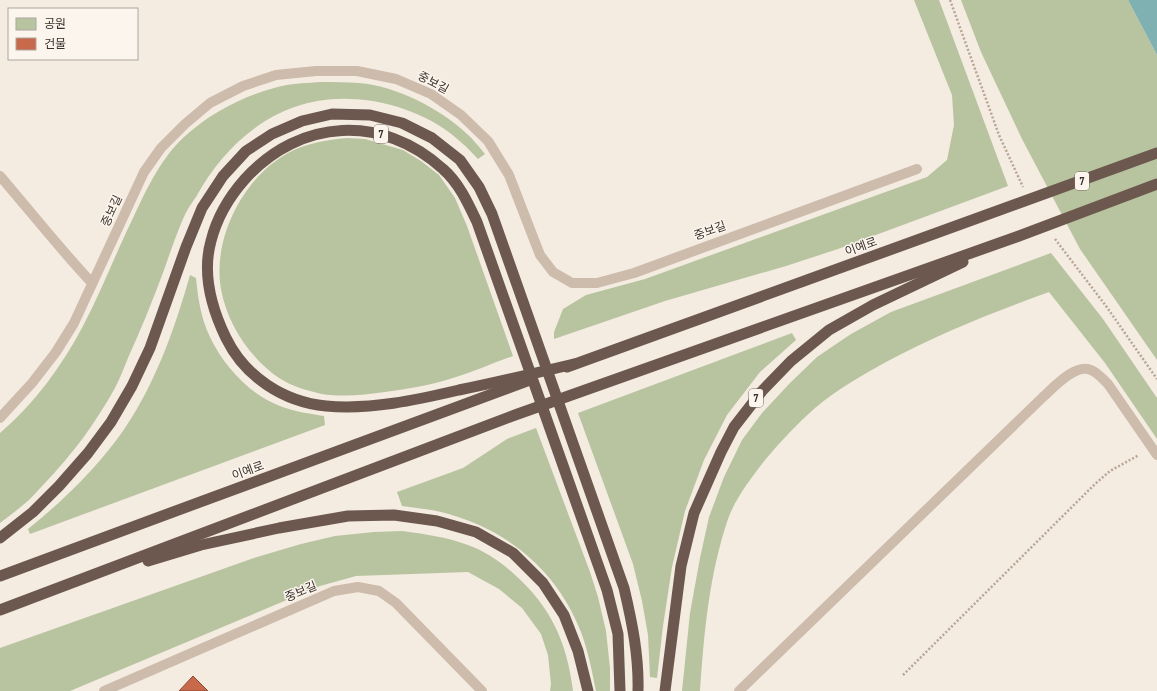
<svg xmlns="http://www.w3.org/2000/svg" width="1157" height="691" viewBox="0 0 1157 691" font-family="'Sofia Sans Condensed','Noto Sans KR',sans-serif">
<rect width="100%" height="100%" fill="#f4ebe1"/>
<g fill="#b8c4a0">
<polygon points="914,0 939,0 1008,186 838,249 786,266 665,301 554,339 554,332 563,309 586,295 645,279 927,177 947,160 954,125 952,95"/>
<polygon points="961,0 1128,0 1157,55 1157,360 1080,249 1022,139 981,52"/>
<path d="M321 82C334 82 346 82 359 83 396 86 439 108 466 133 473 139 479 147 485 154L478 159C473 154 468 148 463 144 434 116 390 100 350 99 281 96 228 139 196 197 191 204 186 211 183 219 176 235 170 253 164 270 153 300 141 329 128 358 124 368 120 378 115 388 95 424 72 455 44 484 37 491 31 499 23 505 16 511 8 517 0 523V433C34 404 62 366 83 326 99 296 111 265 125 235 141 202 156 163 184 137 211 112 247 94 282 86 295 83 309 83 321 82Z"/>
<path d="M347 138 365 139 403 150 421 161 439 175 455 198 467 226 513 356C493 363 473 372 453 378 431 385 408 389 385 392 365 395 342 397 322 394 308 391 291 386 279 378 250 358 227 324 221 289 212 238 244 177 288 153 306 143 327 140 347 138Z"/>
<path d="M1051 253 1103 319 1157 398V439L1105 363 1049 292C994 312 938 334 886 362 861 376 836 390 815 408 797 424 780 442 765 460 752 477 735 499 728 519 709 575 704 633 700 691H682L690 613 700 558 709 517 724 477 742 440 762 413 790 383 817 357 851 334 891 312Z"/>
<path d="M190 275 196 278C198 298 201 319 210 337 222 363 246 390 271 402 288 411 306 413 324 416L325 425 30 534 28 529C64 500 99 466 125 428 156 382 175 328 190 275Z"/>
<polygon points="792,333 796,340 760,372 727,415 704,460 685,511 672,567 663,626 657,678 650,677 648,635 642,601 633,564 578,413"/>
<path d="M536 428 590 572 598 597 606 631 610 668V691H596C592 671 588 651 581 632 557 570 506 528 441 512 429 509 415 508 402 506L397 492 463 468 507 439Z"/>
<path d="M402 531C425 534 446 537 468 545 485 551 501 562 514 574 551 607 567 642 573 691H550L551 684 548 655 541 634 522 608 499 589 468 572 356 576 320 586 70 691H0V648L257 557 301 544 335 536 374 532Z"/>
</g>
<polygon fill="#7fb0b2" points="1128,0 1157,0 1157,55"/>
<polygon fill="#c8694b" stroke="#8c4a34" points="193,676 208,691 179,691"/>
<g fill="none" stroke-linecap="round" stroke-linejoin="round">
<g stroke="#b9a596" stroke-width="2.5" stroke-dasharray="2 2" stroke-linecap="butt">
<polyline points="950,0 999,135 1023,187"/>
<polyline points="1055,239 1106,306 1157,379"/>
<polyline points="903,675 1095,484 1110,471 1139,455"/>
</g>
<g stroke="#cdbbac" stroke-width="10">
<path d="M0 176C31 212 60 249 92 283"/>
<polyline points="0,418 32,383 56,352 74,323 144,172 161,148 185,124 210,103 243,86 276,75 316,71 357,71 396,79 431,94 461,115 488,141 509,175 540,255 553,272 572,283 597,283 634,273 917,169"/>
<polyline points="104,691 334,591 358,587 379,591 396,603 482,691"/>
<path d="M739 691 1043 397C1054 387 1076 363 1091 370 1098 373 1103 379 1108 384L1157 455"/>
</g>
<g stroke="#6c584f" stroke-width="11">
<path d="M574 364C536 373 498 382 459 390 416 400 371 410 326 406 284 402 245 377 226 338 212 309 202 273 211 241 217 217 229 197 245 179 300 118 383 114 443 169 459 183 468 203 477 222L607 590 618 634 620 691"/>
<polyline points="567,367 1157,153"/>
<path d="M0 538 33 512 59 486 88 453 111 422 132 386 150 348 186 247 202 208 223 176 246 151 272 134 302 121 332 114 370 115 402 123 432 138 460 160 479 187 492 214 624 588C632 622 639 656 638 691"/>
<polyline points="148,561 201,545 279,528 348,516 394,515 437,521 476,532 513,553 543,583 564,615 578,651 588,691"/>
<polyline points="0,576 527,381"/>
<polyline points="0,610 515,415 1019,236 1157,184"/>
<polyline points="665,691 681,566 694,513 721,452 734,427 762,391 791,361 829,330 873,305 963,262"/>
</g>
</g>
<g text-anchor="middle" dominant-baseline="central" stroke-width="3" stroke-linejoin="round" paint-order="stroke">
<g fill="#fbf5ee" stroke="#756b66" stroke-width="1">
<rect x="374" y="125" width="14" height="18" rx="3"/>
<rect x="1075" y="172" width="14" height="18" rx="3"/>
<rect x="749" y="389" width="14" height="18" rx="3"/>
</g>
<g font-size="11" font-weight="bold" fill="#3b302b">
<text x="381" y="134">7</text>
<text x="1082" y="181">7</text>
<text x="756" y="398">7</text>
</g>
<g font-size="12" fill="#3b302b" stroke="#fbf5ee">
<text transform="translate(433 83) rotate(28)">중보길</text>
<text transform="translate(112 211) rotate(-65)">중보길</text>
<text transform="translate(710 231) rotate(-20)">중보길</text>
<text transform="translate(861 247) rotate(-20)">이예로</text>
<text transform="translate(248 471) rotate(-20)">이예로</text>
<text transform="translate(301 592) rotate(-23)">중보길</text>
</g>
</g>
<rect x="8" y="8" width="130" height="52" fill="#fbf5ee" stroke="#aea6a0"/>
<rect x="16" y="18" width="20" height="12" fill="#b8c4a0" stroke="#aea6a0"/>
<text x="44" y="28" font-size="12" fill="#3b302b">공원</text>
<rect x="16" y="38" width="20" height="12" fill="#c8694b" stroke="#aea6a0"/>
<text x="44" y="48" font-size="12" fill="#3b302b">건물</text>
</svg>
